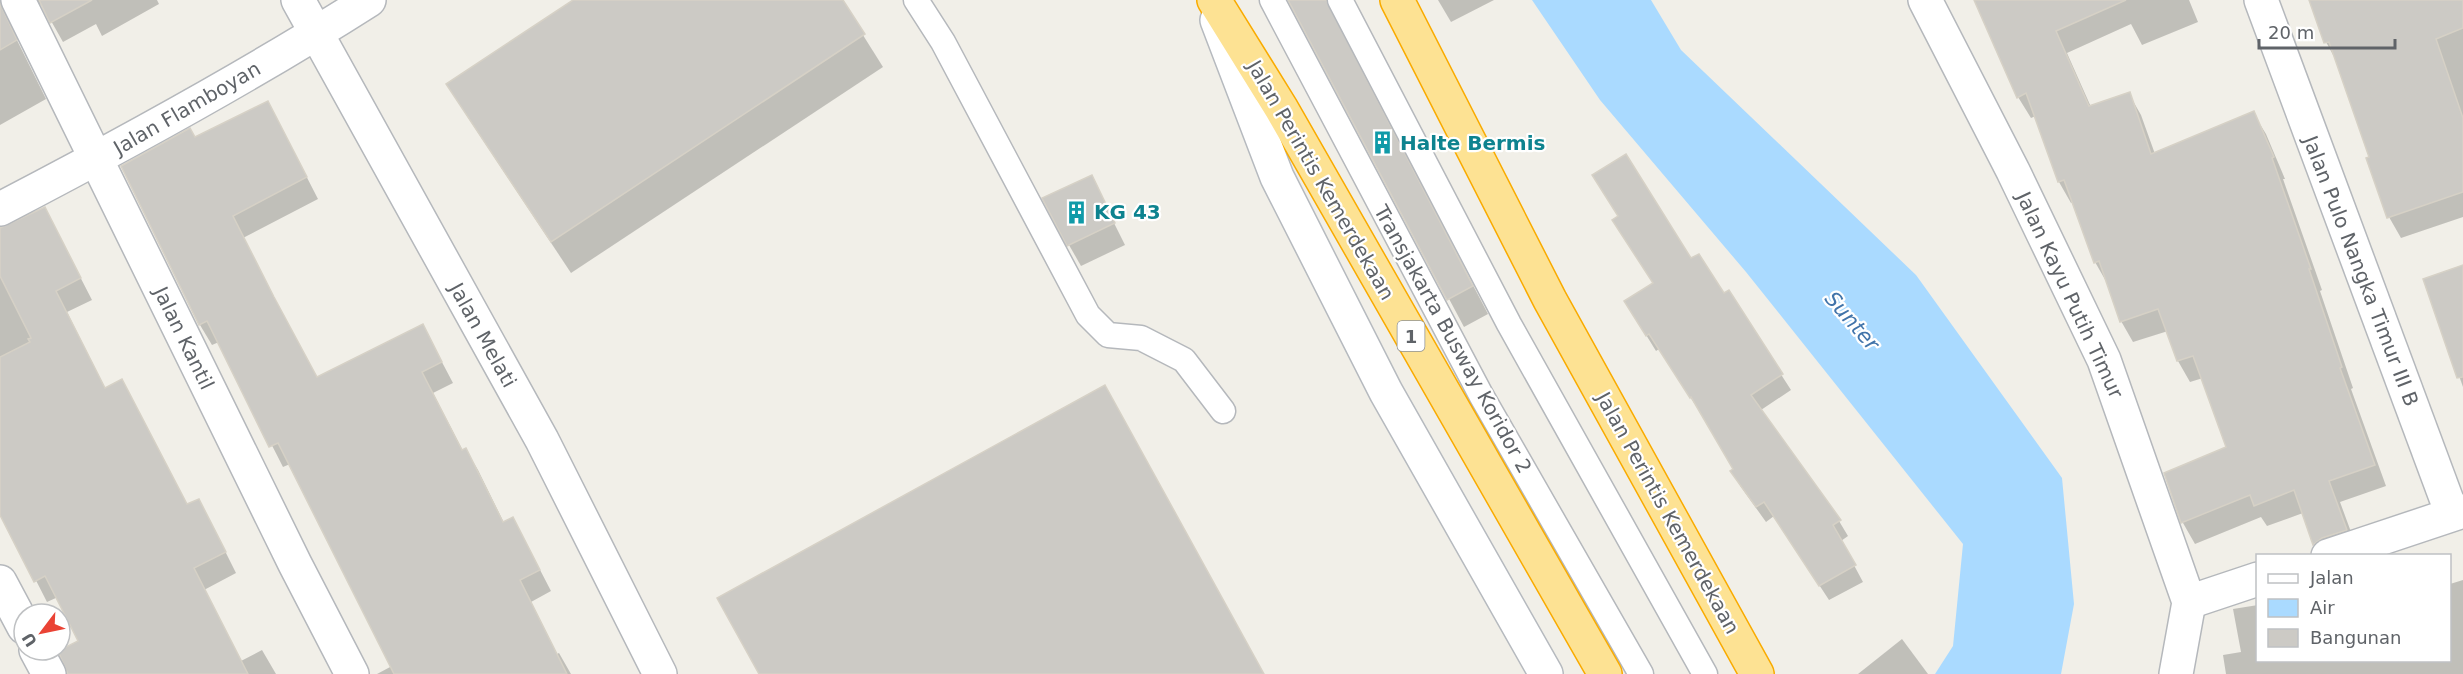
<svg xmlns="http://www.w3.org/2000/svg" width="2463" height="674" viewBox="0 0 2463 674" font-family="'DejaVu Sans',sans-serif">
<rect width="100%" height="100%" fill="#f1efe8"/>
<polygon fill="#aadaff" points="1532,0 1651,0 1681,50 1916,275 2062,478 2074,604 2061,674 1935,674 1953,646 1963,544 1746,272 1600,100"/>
<g fill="#0003">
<polygon points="0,0 157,0 159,4 102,36 96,24 63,42 42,5 31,1 10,19 12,30 46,99 0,125"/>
<polygon points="576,0 841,0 883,67 571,273 467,116 448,84"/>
<polygon points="1290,0 1327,0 1341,28 1343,36 1488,314 1464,327"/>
<polygon points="1438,0 1494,0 1451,22"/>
<polygon points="1975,0 2189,0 2198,22 2142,45 2131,24 2067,53 2091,107 2129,94 2141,115 2155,154 2253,113 2266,134 2285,179 2283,179 2322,290 2320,291 2353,388 2351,389 2386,486 2340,502 2358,551 2321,556 2303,513 2267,526 2261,517 2195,544 2183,523 2165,474 2228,448 2203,378 2190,382 2178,361 2168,331 2133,342 2121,321 2107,283 2095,262 2073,202 2071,203 2059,182 2036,116 2031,118 2018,97"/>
<polygon points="2319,0 2463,0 2463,217 2401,238 2389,217 2338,64 2326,42"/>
<polygon points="279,123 318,199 243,238 317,379 434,347 453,383 433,393 463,451 466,450 478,470 504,523 524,539 551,591 531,602 557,654 559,653 571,674 377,674 392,666 290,464 283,467 219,342 212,345 200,325 123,167 195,139"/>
<polygon points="1091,177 1125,245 1081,266 1069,245"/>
<polygon points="0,230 56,230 92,300 67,312 105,389 188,506 210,521 236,573 204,590 241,661 262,650 276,674 70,674 80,642 58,597 47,602 0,510"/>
<polygon points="1691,261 1723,295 1728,292 1791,390 1761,410 1839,521 1848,536 1841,541 1863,582 1829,600 1774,516 1766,522 1741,487 1732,471 1735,469 1701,411 1700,412 1659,349 1656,351 1635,317"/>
<polygon points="2463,266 2463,387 2425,280"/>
<polygon points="2463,580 2463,674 2226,674 2223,655 2241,652 2233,609 2258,605 2258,660 2450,660 2450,584"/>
<polygon points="1902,639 1928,674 1858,674"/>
</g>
<g fill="#cccac5" stroke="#d6d1c6" stroke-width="1.5">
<polygon points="39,0 92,0 50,23"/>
<polygon points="573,0 843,0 865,34 551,242 446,84"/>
<polygon points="1288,0 1326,0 1473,286 1447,300"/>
<polygon points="1974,0 2126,0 2056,31 2089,106 2130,92 2151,154 2254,111 2274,157 2272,158 2311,269 2309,269 2342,367 2340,368 2375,465 2329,481 2347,530 2322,538 2313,545 2294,490 2254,506 2250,495 2181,523 2164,473 2226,447 2193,356 2177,361 2158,309 2120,322 2099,261 2094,263 2064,180 2058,182 2026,93 2017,98"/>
<polygon points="2309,0 2463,0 2463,28 2436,39 2463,118 2463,192 2387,218 2366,158 2369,157 2329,42 2324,43"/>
<polygon points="0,3 17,40 0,50"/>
<polygon points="268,101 307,177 233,216 274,297 317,377 423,324 442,362 422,372 462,450 466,448 503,522 513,517 540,570 520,580 567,674 394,674 278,443 269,447 207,321 199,325 121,166 190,128 195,137"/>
<polygon points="1626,154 1691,258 1699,254 1724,293 1729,290 1783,374 1751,395 1841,520 1833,525 1856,565 1819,586 1764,502 1756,507 1730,471 1733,469 1691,397 1690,398 1649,334 1646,336 1624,301 1653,283 1612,220 1618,216 1592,175"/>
<polygon points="1092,175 1115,223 1067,246 1042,198"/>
<polygon points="45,207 81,278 56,291 105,388 122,379 187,504 199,499 226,552 194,568 248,674 68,674 58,651 78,641 45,576 34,582 0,515 0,357 30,342 28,339 31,338 0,276 0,228"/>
<polygon points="2463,265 2463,377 2457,378 2423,279"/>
<polygon points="1105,385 1264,674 759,674 717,598"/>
</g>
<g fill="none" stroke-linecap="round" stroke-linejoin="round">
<defs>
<g id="lane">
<polyline points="916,0 943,42 1088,315 1108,335 1141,338 1184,360 1223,411"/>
<polyline points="1272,0 1481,395 1641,674"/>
<polyline points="1340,0 1509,324 1705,674"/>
</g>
<g id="street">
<polyline points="18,0 295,564 352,674"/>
<polyline points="298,0 542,440 660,674"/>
<polyline points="1925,0 2013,171 2104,360 2189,602 2176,674"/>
<polyline points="2261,0 2452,514"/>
<path d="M0 209C125 144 250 76 369 0"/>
<polyline points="2328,556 2463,511"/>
<polyline points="0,582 24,627"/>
<polyline points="2189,602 2258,579"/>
<polyline points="36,650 49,674"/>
</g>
<polyline id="secondary" points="1217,20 1277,177 1386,392 1546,674"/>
<g id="highway">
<polyline points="1214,0 1281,108 1605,674"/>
<polyline points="1397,0 1550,300 1757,674"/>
</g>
</defs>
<use href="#lane" stroke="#b5b8bc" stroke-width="27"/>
<use href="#street" stroke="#b5b8bc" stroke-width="36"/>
<use href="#secondary" stroke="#b6babf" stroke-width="36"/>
<use href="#highway" stroke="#f9ab00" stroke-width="36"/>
<use href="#lane" stroke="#fff" stroke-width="24"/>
<use href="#street" stroke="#fff" stroke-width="33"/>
<use href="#secondary" stroke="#fff" stroke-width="33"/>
<use href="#highway" stroke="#fde293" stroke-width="33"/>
</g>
<defs>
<symbol id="building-bare" viewBox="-9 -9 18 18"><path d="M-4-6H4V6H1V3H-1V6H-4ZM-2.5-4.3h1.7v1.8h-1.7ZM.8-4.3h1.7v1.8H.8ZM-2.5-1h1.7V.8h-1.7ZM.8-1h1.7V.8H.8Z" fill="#0f9aa8" stroke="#fff" stroke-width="2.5" paint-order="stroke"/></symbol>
</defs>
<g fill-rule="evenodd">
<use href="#building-bare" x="1366" y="126" width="33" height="33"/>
<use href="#building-bare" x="1060" y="196" width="33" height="33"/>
</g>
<g text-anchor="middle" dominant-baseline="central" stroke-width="4.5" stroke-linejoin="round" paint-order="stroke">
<rect fill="#fff" stroke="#8f9295" stroke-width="1.5" x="1397.5" y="321" width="27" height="30" rx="4.5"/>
<g font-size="18" font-weight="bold" fill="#5f6368">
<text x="1411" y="336">1</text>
</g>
<g font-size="20" fill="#5f6368" stroke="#fff">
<text transform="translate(187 108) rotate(-30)">Jalan Flamboyan</text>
<text transform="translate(1321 180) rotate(60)">Jalan Perintis Kemerdekaan</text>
<text transform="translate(2361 271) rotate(69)">Jalan Pulo Nangka Timur III B</text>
<text transform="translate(2070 295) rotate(65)">Jalan Kayu Putih Timur</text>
<text transform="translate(483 335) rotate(61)">Jalan Melati</text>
<text transform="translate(184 338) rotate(64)">Jalan Kantil</text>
<text transform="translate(1453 339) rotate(61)">Transjakarta Busway Koridor 2</text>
<text transform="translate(1668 513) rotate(61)">Jalan Perintis Kemerdekaan</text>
</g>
<g font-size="20" font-weight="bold" fill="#0d838f" stroke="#fff" text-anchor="start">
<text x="1400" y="143">Halte Bermis</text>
<text x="1094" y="212">KG 43</text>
</g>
<g font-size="21" font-style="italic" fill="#4174aa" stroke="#fff">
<text transform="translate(1852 321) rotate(49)">Sunter</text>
</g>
</g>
<rect x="2256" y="554" width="195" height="108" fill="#ffffff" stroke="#bfc1c3" stroke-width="1.5"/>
<rect x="2268" y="574" width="30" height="9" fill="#ffffff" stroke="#bfc1c3" stroke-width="1.5"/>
<text x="2310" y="584" font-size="18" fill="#5f6368">Jalan</text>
<rect x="2268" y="599" width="30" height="18" fill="#aadaff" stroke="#bfc1c3" stroke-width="1.5"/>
<text x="2310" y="614" font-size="18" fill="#5f6368">Air</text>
<rect x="2268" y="629" width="30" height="18" fill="#cccac5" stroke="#bfc1c3" stroke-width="1.5"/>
<text x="2310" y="644" font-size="18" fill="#5f6368">Bangunan</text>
<g transform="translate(42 632) rotate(238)"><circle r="28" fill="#ffffff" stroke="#bfc1c3" stroke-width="1.5"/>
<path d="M0-4.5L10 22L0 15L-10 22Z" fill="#ea4335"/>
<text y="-9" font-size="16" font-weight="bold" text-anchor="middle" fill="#5f6368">U</text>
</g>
<path d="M2259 39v9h136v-9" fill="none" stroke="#5f6368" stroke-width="3"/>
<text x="2268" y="39" font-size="18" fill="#5f6368" stroke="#ffffff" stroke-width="4.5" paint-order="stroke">20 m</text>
</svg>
